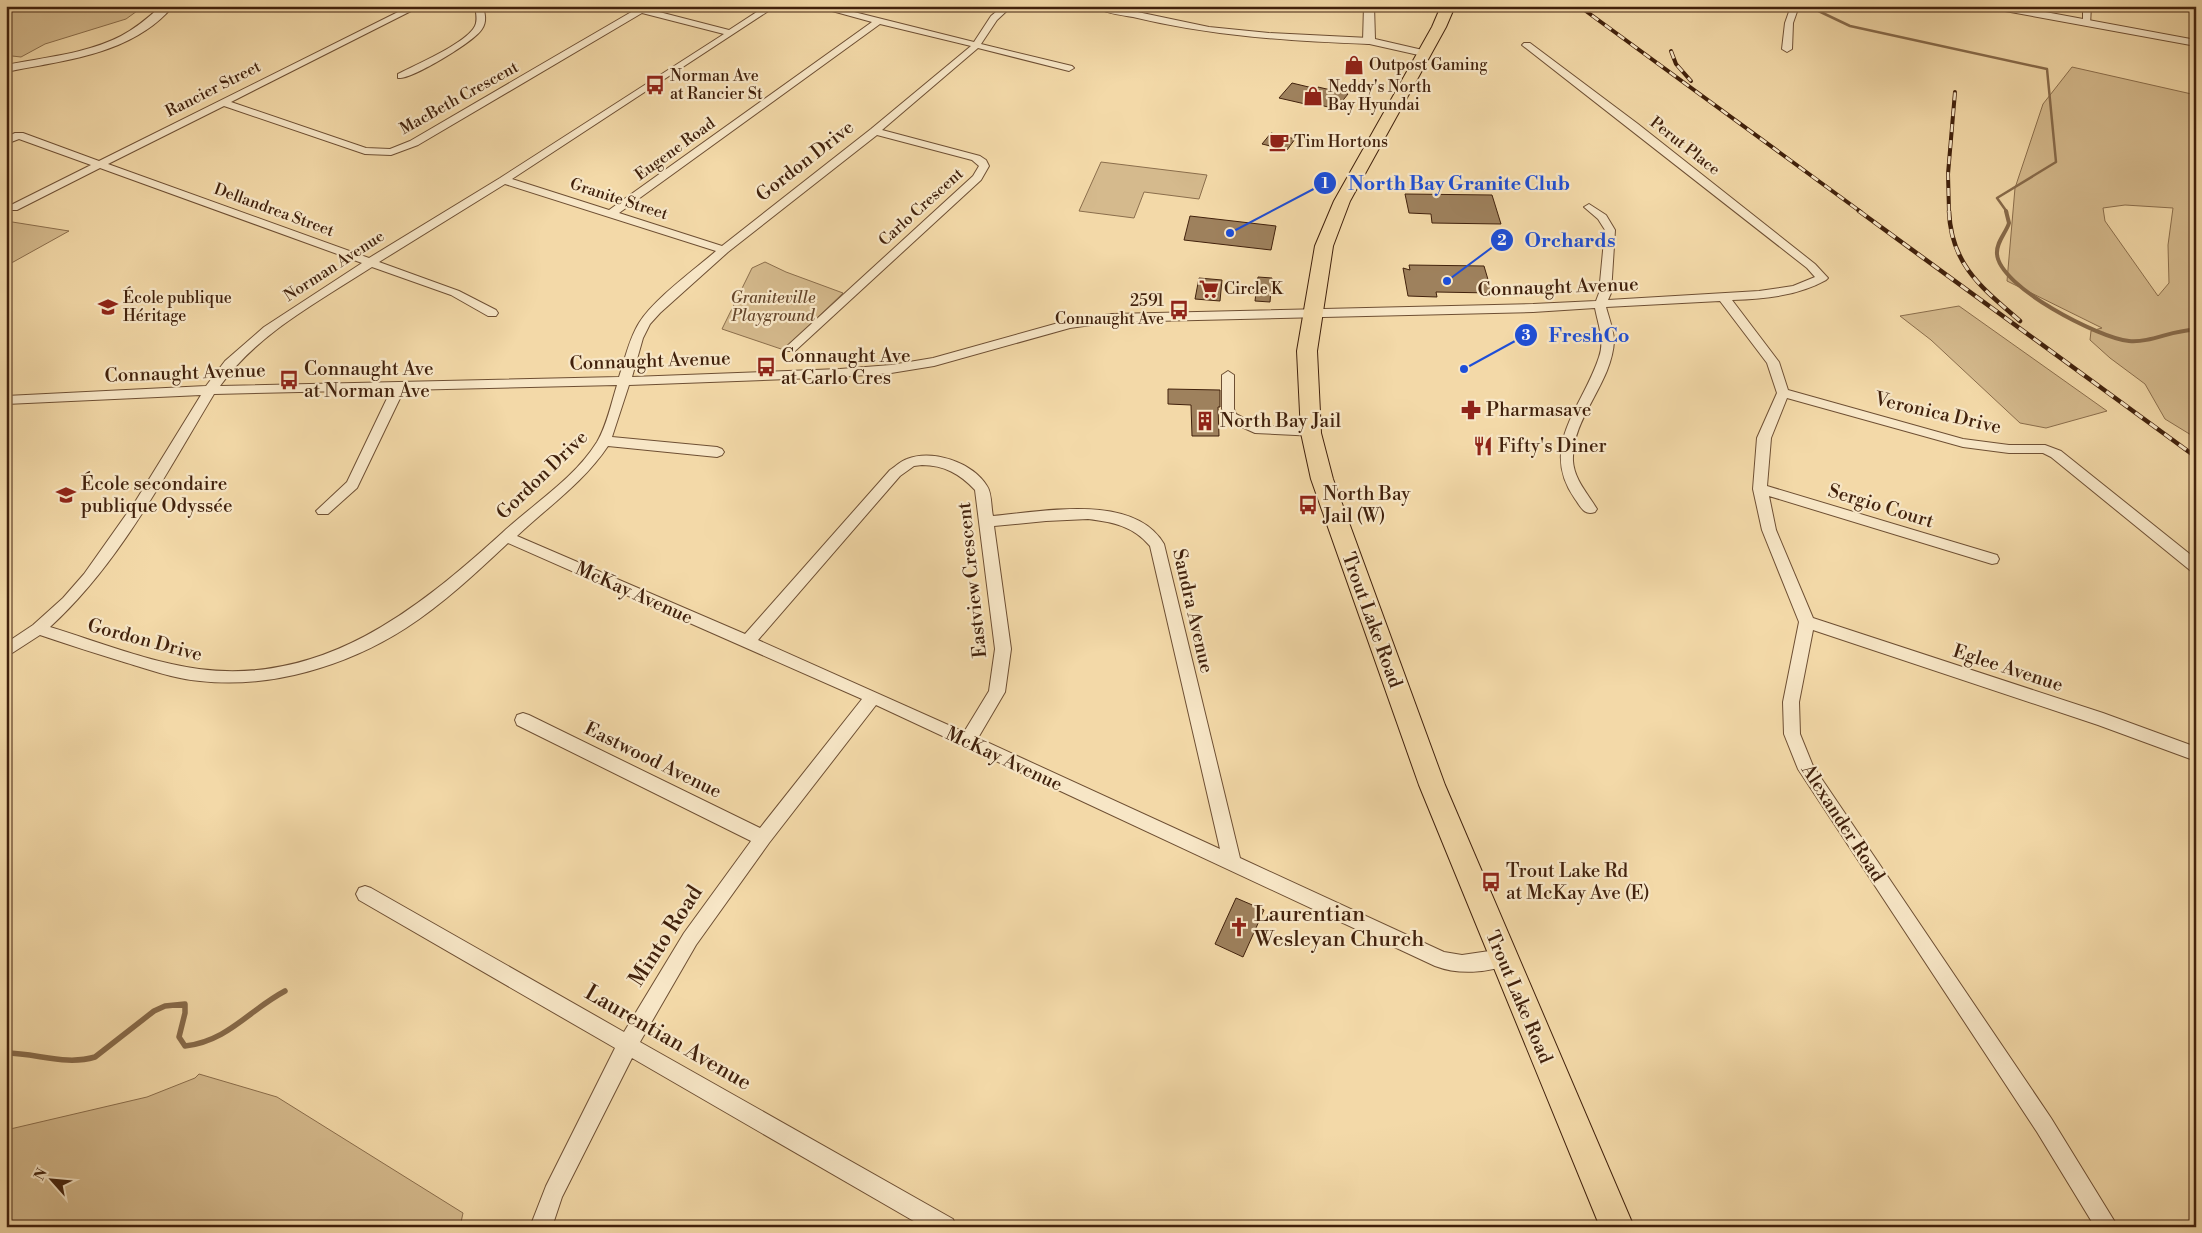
<svg xmlns="http://www.w3.org/2000/svg" width="2202" height="1233" viewBox="0 0 2202 1233" font-family="'Libre Bodoni',serif">
<rect width="100%" height="100%" fill="#f3d9a8"/>
<filter id="stains"><feTurbulence type="fractalNoise" baseFrequency=".004" numOctaves="4"/><feColorMatrix values="0 0 0 0 .2 0 0 0 0 .09 0 0 0 0 .02 0 0 0 .5 -.17"/></filter>
<radialGradient id="worn" r=".72"><stop offset=".6" stop-color="#630" stop-opacity="0"/><stop offset="1" stop-color="#630" stop-opacity=".3"/></radialGradient>
<g fill="#d5ba8d" stroke="#8b6e4c" fill-rule="evenodd">
<polygon points="6,6 144,6 126,19 45,44 21,57 12,56 6,59"/>
<path d="M2072 67 2196 95V438L2165 419 2145 384 2110 358 2090 340 2091 331 2102 328 2007 281 2015 188 2043 104ZM2125 205 2173 208 2168 245 2169 283 2158 296 2105 221 2103 208Z"/>
<polygon points="1101,162 1207,175 1199,199 1144,192 1134,218 1079,211"/>
<polygon points="6,221 69,231 6,266"/>
<polygon points="765,262 786,272 843,293 784,350 722,329 752,268"/>
<polygon points="1959,306 2107,411 2046,428 2020,423 1931,340 1900,316"/>
<polygon points="199,1074 277,1097 463,1213 460,1227 6,1227 6,1130 147,1097 195,1078"/>
</g>
<g fill="none" stroke-linecap="round" stroke-linejoin="round">
<polyline stroke="#876a4a" stroke-width="2.5" points="1808,6 1850,26 2047,69 2056,162 1997,198 2007,212"/>
<path stroke="#876a4a" stroke-width="4" d="M2006 211 2009 223C2006 233 1996 242 1997 254 1999 287 2099 338 2129 341 2152 343 2173 329 2196 330"/>
<path stroke="#876a4a" stroke-width="5.5" d="M6 1053C37 1053 65 1066 95 1057L154 1011 165 1006 185 1004V1013L179 1037 185 1046C228 1041 249 1010 285 991"/>
</g>
<g fill="#9e815d" stroke="#41210c">
<polygon points="1292,83 1317,89 1318,87 1348,94 1336,109 1316,104 1314,106 1279,98"/>
<polygon points="1271,133 1295,139 1287,150 1262,144"/>
<polygon points="1405,194 1492,195 1501,224 1432,223 1431,214 1409,213"/>
<polygon points="1190,216 1276,226 1271,250 1184,240"/>
<polygon points="1409,265 1484,266 1492,293 1436,292 1437,297 1408,296 1403,268 1410,270"/>
<polygon points="1258,277 1272,278 1270,302 1255,301"/>
<polygon points="1199,278 1222,280 1220,301 1195,299"/>
<polygon points="1168,389 1220,390 1220,407 1218,407 1219,436 1192,436 1191,405 1168,404"/>
<polygon points="1236,898 1264,910 1243,957 1215,944"/>
</g>
<g fill="none" stroke-linecap="round" stroke-linejoin="round">
<defs>
<g id="minor">
<path d="M410 6H434L411 11 231 102 366 148 390 149 410 141 633 11 621 6H636L729 30 766 6H776L512 179 609 210 872 22 814 6H830L974 42 991 16 1003 6H1012L997 20 981 44 1072 66 1074 68 1069 71 978 48 882 130 980 156 986 160 989 166 981 180 795 351H787L785 348 973 176 979 166 972 160 877 135 728 252 660 313 650 324 643 338 632 377 840 369 891 365 933 358 1069 320 1112 314 1533 304 1596 301 1599 293 1605 230 1598 219 1584 207 1589 204 1606 215 1615 230 1611 293 1608 300 1759 291 1793 286 1815 277 1807 268 1522 45 1524 43H1530L1638 124 1815 264 1828 278 1826 280C1797 296 1764 299 1732 300L1779 362 1788 390 1963 439 2009 445H2045L2061 451 2196 559V572L2191 571 2051 457 2043 453H2009L1963 447 1787 398 1771 438 1767 486 1997 555 1999 559 1997 563 1992 564 1769 496 1776 530 1813 618 2103 713 2196 747V761L2098 725 1813 630 1799 702 1800 734 1813 766 2051 1118 2118 1227H2095L2037 1132 1798 769 1784 734 1783 702 1799 622 1762 530 1753 489 1757 438 1777 393 1767 363 1720 301 1606 307C1609 318 1614 331 1614 341 1612 384 1571 418 1573 461 1574 479 1588 494 1597 509L1595 512C1584 516 1581 507 1575 499 1538 446 1583 407 1599 357 1605 341 1598 324 1595 308L1533 312 1112 322 1070 328 934 366 891 373 840 377 629 385 612 437 717 447 722 449 724 452 722 455 717 457 608 446C584 482 549 506 517 536L745 634 890 470C896 466 901 461 907 459 932 449 972 462 987 486 992 493 991 508 993 516 1041 512 1134 492 1164 544L1240 858 1444 952 1462 955 1503 949 1510 952 1512 958 1510 964C1487 973 1458 975 1435 966L876 705 769 843 696 945 640 1042 953 1219 956 1227H924L632 1058 562 1197 552 1227H530L546 1186 615 1048 359 900 356 894 359 888 365 886 371 888 624 1032 684 933 751 841 517 725 515 720 517 715 523 713 529 715 760 828 862 699 508 543C476 573 443 604 406 628 347 666 271 689 200 681 175 679 151 670 127 663 98 654 69 645 40 635L6 657V643L33 625 63 598 84 574 135 502 201 395 6 404V396L206 386 225 361 264 327 362 263 100 168 17 210H9L8 208 9 206 91 165 19 139 6 144V137L15 133H23L99 161ZM642 13 724 34 500 178 369 258 108 164 224 106 365 154 391 155 418 145ZM880 24 971 46 871 129 722 246 619 213ZM505 184 716 251C694 270 654 299 639 323 629 339 625 359 619 377L220 386C258 333 318 302 372 267L451 295 488 316H496L498 313 496 310 459 291 379 262ZM617 385C611 404 607 425 597 442 574 479 533 504 502 533 416 611 323 685 199 669 148 662 99 642 50 627 120 563 165 475 214 394L391 390 347 482 316 511 318 514H328L357 488 404 390ZM922 465C944 465 960 474 975 490L995 649 989 691 964 732 758 640 900 476 914 466ZM1088 519C1113 522 1133 526 1150 546L1220 849 978 738 1005 692 1011 649 994 526 1046 521Z"/>
<path d="M475 6H483C485 14 487 22 482 29 474 42 411 80 398 78V74C415 65 467 43 475 26 478 20 476 13 475 6Z"/>
<path d="M1093 6H1109L1209 27 1269 33 1369 38 1374 41 1369 44C1289 41 1211 36 1133 17 1121 15 1103 13 1093 6Z"/>
<polygon points="1791,6 1799,6 1793,23 1792,49 1787,52 1782,49 1785,23"/>
<polygon points="2083,6 2091,6 2090,25 2083,23"/>
<polygon points="1228,371 1234,375 1234,409 1236,414 1257,425 1311,429 1316,430 1318,433 1316,436 1255,433 1226,420 1222,409 1222,375"/>
</g>
<g id="tertiary">
<path d="M161 6H173C132 55 64 60 6 72V65C45 57 86 54 121 36 136 28 149 17 161 6Z"/>
<polygon points="1364,6 1374,6 1375,39 1427,51 1429,53 1427,55 1423,56 1365,43 1363,41"/>
<polygon points="1989,6 2013,6 2196,40 2196,46 1994,9"/>
</g>
<polygon id="primary" points="1441,6 1455,6 1446,27 1350,201 1333,246 1317,351 1321,433 1333,479 1445,785 1634,1227 1600,1227 1419,785 1311,479 1301,433 1297,351 1315,246 1334,201 1432,27"/>
</defs>
<use href="#minor" stroke="#6e4f33" stroke-width="2"/>
<use href="#tertiary" stroke="#6e4f33" stroke-width="2"/>
<use href="#primary" stroke="#41210c" stroke-width="2"/>
<use href="#minor" fill="#f7e6c6" fill-rule="evenodd"/>
<use href="#tertiary" fill="#f7e6c6" fill-rule="evenodd"/>
<use href="#primary" fill="#f3d9a8" fill-rule="evenodd"/>
<defs>
<g id="rail-far1">
<polyline points="1579,6 1861,212"/>
<polyline points="1671,51 1676,64 1691,81"/>
<polyline points="1949,212 1948,174 1955,92"/>
</g>
<g id="rail">
<polyline points="1859,211 2196,457"/>
<path d="M1949 211C1951 265 1982 288 2020 321"/>
</g>
</defs>
<use href="#rail-far1" stroke="#41210c" stroke-width="4"/>
<use href="#rail" stroke="#41210c" stroke-width="4.5"/>
<use href="#rail-far1" stroke="#f7e6c6" stroke-width="2.5" stroke-dasharray="8" stroke-linecap="butt"/>
<use href="#rail" stroke="#f7e6c6" stroke-width="3" stroke-dasharray="9" stroke-linecap="butt"/>
</g>
<defs>
<symbol id="shop-bare" viewBox="-9 -9 18 18"><path d="M-5-2.5h2.3a2.7 3.5 0 0 1 5.4 0H5L5.5 6h-11ZM-1.5-2.5h3a1.5 2.3 0 0 0-3 0Z" fill="#8f2418" stroke="#f7e6c6" stroke-width="2.5" paint-order="stroke"/></symbol>
<symbol id="bus-bare" viewBox="-9 -9 18 18"><path d="M-5-6H5V4H4V6H2V4H-2V6H-4V4H-5ZM-3.5-4V0h7V-4ZM-3.5 1.2v1.5H-2V1.2ZM2 1.2v1.5H3.5V1.2Z" fill="#8f2418" stroke="#f7e6c6" stroke-width="2.5" paint-order="stroke"/></symbol>
<symbol id="cafe-bare" viewBox="-9 -9 18 18"><path d="M-5.5-4.5H6V0H3Q3 3.5 0 3.5H-2.5Q-5.5 3.5-5.5 0ZM3-3.2v2h1.7v-2ZM-6 4.5H4V6H-6Z" fill="#8f2418" stroke="#f7e6c6" stroke-width="2.5" paint-order="stroke"/></symbol>
<symbol id="supermarket-bare" viewBox="-9 -9 18 18"><path d="M-6-5.5h2.5l.6 2H6L4.5 2H-2.5L-4.4-4H-6ZM-1.5 3.2a1.3 1.3 0 1 0 .1 0ZM3 3.2a1.3 1.3 0 1 0 .1 0Z" fill="#8f2418" stroke="#f7e6c6" stroke-width="2.5" paint-order="stroke"/></symbol>
<symbol id="school-bare" viewBox="-9 -9 18 18"><path d="M0-5L7-2L0 1L-7-2ZM-4 1L0 2.5L4 1V4Q0 6-4 4Z" fill="#8f2418" stroke="#f7e6c6" stroke-width="2.5" paint-order="stroke"/></symbol>
<symbol id="pharmacy-bare" viewBox="-9 -9 18 18"><path d="M-2-6h4v4h4v4h-4v4h-4v-4h-4v-4h4Z" fill="#8f2418" stroke="#f7e6c6" stroke-width="2.5" paint-order="stroke"/></symbol>
<symbol id="building-bare" viewBox="-9 -9 18 18"><path d="M-4-6H4V6H1V3H-1V6H-4ZM-2.5-4.3h1.7v1.8h-1.7ZM.8-4.3h1.7v1.8H.8ZM-2.5-1h1.7V.8h-1.7ZM.8-1h1.7V.8H.8Z" fill="#8f2418" stroke="#f7e6c6" stroke-width="2.5" paint-order="stroke"/></symbol>
<symbol id="restaurant-bare" viewBox="-9 -9 18 18"><path d="M-5-6h1v4h1v-4h1v4h1v-4h1v5L-1.5 .5V6h-2V.5L-5-1ZM5-6V6H3V1.5H1.5Q1.5-4 5-6Z" fill="#8f2418" stroke="#f7e6c6" stroke-width="2.5" paint-order="stroke"/></symbol>
<symbol id="church-bare" viewBox="-9 -9 18 18"><path d="M-1.2-6h2.4v3.5h3.3v2.4h-3.3V6h-2.4V-.1h-3.3v-2.4h3.3Z" fill="#8f2418" stroke="#f7e6c6" stroke-width="2.5" paint-order="stroke"/></symbol>
</defs>
<g fill-rule="evenodd">
<use href="#shop-bare" x="1340" y="51" width="28" height="28"/>
<use href="#bus-bare" x="641" y="71" width="28" height="28"/>
<use href="#shop-bare" x="1299" y="82" width="28" height="28"/>
<use href="#cafe-bare" x="1265" y="128" width="28" height="28"/>
<use href="#supermarket-bare" x="1195" y="275" width="28" height="28"/>
<use href="#school-bare" x="94" y="293" width="28" height="28"/>
<use href="#bus-bare" x="1165" y="296" width="28" height="28"/>
<use href="#bus-bare" x="752" y="353" width="28" height="28"/>
<use href="#bus-bare" x="275" y="366" width="28" height="28"/>
<use href="#pharmacy-bare" x="1457" y="396" width="28" height="28"/>
<use href="#building-bare" x="1191" y="407" width="28" height="28"/>
<use href="#restaurant-bare" x="1469" y="432" width="28" height="28"/>
<use href="#school-bare" x="52" y="481" width="28" height="28"/>
<use href="#bus-bare" x="1294" y="491" width="28" height="28"/>
<use href="#bus-bare" x="1477" y="868" width="28" height="28"/>
<use href="#church-bare" x="1225" y="913" width="28" height="28"/>
</g>
<g text-anchor="middle" dominant-baseline="central" stroke-width="4.5" stroke-linejoin="round" paint-order="stroke">
<g font-size="16" fill="#41210c" stroke="#f7e6c6" text-anchor="start">
<text x="1369" y="65">Outpost Gaming</text>
<text x="670" y="76">Norman Ave<tspan x="670" dy="18">at Rancier St</tspan></text>
<text x="1328" y="87">Neddy's North<tspan x="1328" dy="18">Bay Hyundai</tspan></text>
<text x="1294" y="142">Tim Hortons</text>
<text x="1224" y="289">Circle K</text>
<text x="123" y="298">École publique<tspan x="123" dy="18">Héritage</tspan></text>
<text x="1164" y="301" text-anchor="end">2591<tspan x="1164" dy="18">Connaught Ave</tspan></text>
</g>
<g font-size="16" fill="#41210c" stroke="#f7e6c6">
<text transform="translate(213 89) rotate(-27)">Rancier Street</text>
<text transform="translate(459 98) rotate(-29)">MacBeth Crescent</text>
<text transform="translate(1685 146) rotate(38)">Perut Place</text>
<text transform="translate(675 149) rotate(-36)">Eugene Road</text>
<text transform="translate(619 199) rotate(18)">Granite Street</text>
<text transform="translate(921 207) rotate(-42)">Carlo Crescent</text>
<text transform="translate(274 210) rotate(20)">Dellandrea Street</text>
<text transform="translate(334 266) rotate(-33)">Norman Avenue</text>
</g>
<g font-size="16" font-style="italic" fill="#66472c" stroke="#f7e6c6">
<text x="773" y="298">Graniteville<tspan x="773" dy="18">Playground</tspan></text>
</g>
<g font-size="19" fill="#41210c" stroke="#f7e6c6">
<text transform="translate(805 161) rotate(-38)">Gordon Drive</text>
<text transform="translate(1558 287) rotate(-2)">Connaught Avenue</text>
<text transform="translate(650 361) rotate(-2)">Connaught Avenue</text>
<text transform="translate(185 373) rotate(-2)">Connaught Avenue</text>
<text transform="translate(1938 413) rotate(13)">Veronica Drive</text>
<text transform="translate(542 475) rotate(-44)">Gordon Drive</text>
<text transform="translate(1881 506) rotate(17)">Sergio Court</text>
<text transform="translate(972 580) rotate(-96)">Eastview Crescent</text>
<text transform="translate(634 593) rotate(24)">McKay Avenue</text>
<text transform="translate(1193 611) rotate(77)">Sandra Avenue</text>
<text transform="translate(1372 620) rotate(70)">Trout Lake Road</text>
<text transform="translate(145 640) rotate(15)">Gordon Drive</text>
<text transform="translate(2008 668) rotate(18)">Eglee Avenue</text>
<text transform="translate(1004 759) rotate(25)">McKay Avenue</text>
<text transform="translate(653 760) rotate(26)">Eastwood Avenue</text>
<text transform="translate(1843 823) rotate(57)">Alexander Road</text>
<text transform="translate(1519 997) rotate(67)">Trout Lake Road</text>
</g>
<g font-size="19" fill="#41210c" stroke="#f7e6c6" text-anchor="start">
<text x="781" y="356">Connaught Ave<tspan x="781" dy="22">at Carlo Cres</tspan></text>
<text x="304" y="369">Connaught Ave<tspan x="304" dy="22">at Norman Ave</tspan></text>
<text x="1486" y="410">Pharmasave</text>
<text x="1220" y="421">North Bay Jail</text>
<text x="1498" y="446">Fifty's Diner</text>
<text x="81" y="484">École secondaire<tspan x="81" dy="22">publique Odyssée</tspan></text>
<text x="1323" y="494">North Bay<tspan x="1323" dy="22">Jail (W)</tspan></text>
<text x="1506" y="871">Trout Lake Rd<tspan x="1506" dy="22">at McKay Ave (E)</tspan></text>
</g>
<g font-size="22" fill="#41210c" stroke="#f7e6c6" text-anchor="start">
<text x="1254" y="914">Laurentian<tspan x="1254" dy="25">Wesleyan Church</tspan></text>
</g>
<g font-size="22" fill="#41210c" stroke="#f7e6c6">
<text transform="translate(666 936) rotate(-57)">Minto Road</text>
<text transform="translate(668 1038) rotate(30)">Laurentian Avenue</text>
</g>
</g>
<path fill="none" stroke="#1d4ed8" stroke-width="2" d="M1230 233L1325 183M1447 281L1502 240M1464 369L1526 335"/>
<g fill="#1d4ed8" stroke="#f7e6c6" stroke-width="2">
<circle cx="1230" cy="233" r="5"/>
<circle cx="1447" cy="281" r="5"/>
<circle cx="1464" cy="369" r="5"/>
<circle cx="1325" cy="183" r="12"/>
<circle cx="1502" cy="240" r="12"/>
<circle cx="1526" cy="335" r="12"/>
</g>
<g font-size="15" text-anchor="middle" font-weight="bold" fill="#fff">
<text x="1325" y="188">1</text>
<text x="1502" y="245">2</text>
<text x="1526" y="340">3</text>
</g>
<g font-size="20" text-anchor="middle" font-weight="bold" fill="#1d4ed8" stroke="#f7e6c6" stroke-width="4.5" stroke-linejoin="round" paint-order="stroke">
<text x="1459" y="190">North Bay Granite Club</text>
<text x="1570" y="247">Orchards</text>
<text x="1589" y="342">FreshCo</text>
</g>
<rect width="2202" height="1233" fill="none" stroke="#f3d9a8" stroke-width="25"/>
<rect x="8" y="8" width="2187" height="1218" fill="none" stroke="#41210c" stroke-width="2.5"/>
<rect x="12" y="12" width="2177" height="1208" fill="none" stroke="#41210c"/>
<g transform="translate(52 1180) rotate(297)" stroke="#f7e6c6" stroke-width="4" paint-order="stroke">
<path d="M0-4L9 19L0 12L-9 19Z" fill="#41210c"/>
<text y="-8" font-size="14" font-weight="bold" text-anchor="middle" fill="#41210c">N</text>
</g>
<rect width="100%" height="100%" filter="url(#stains)"/>
<rect width="100%" height="100%" fill="url(#worn)"/>
</svg>
